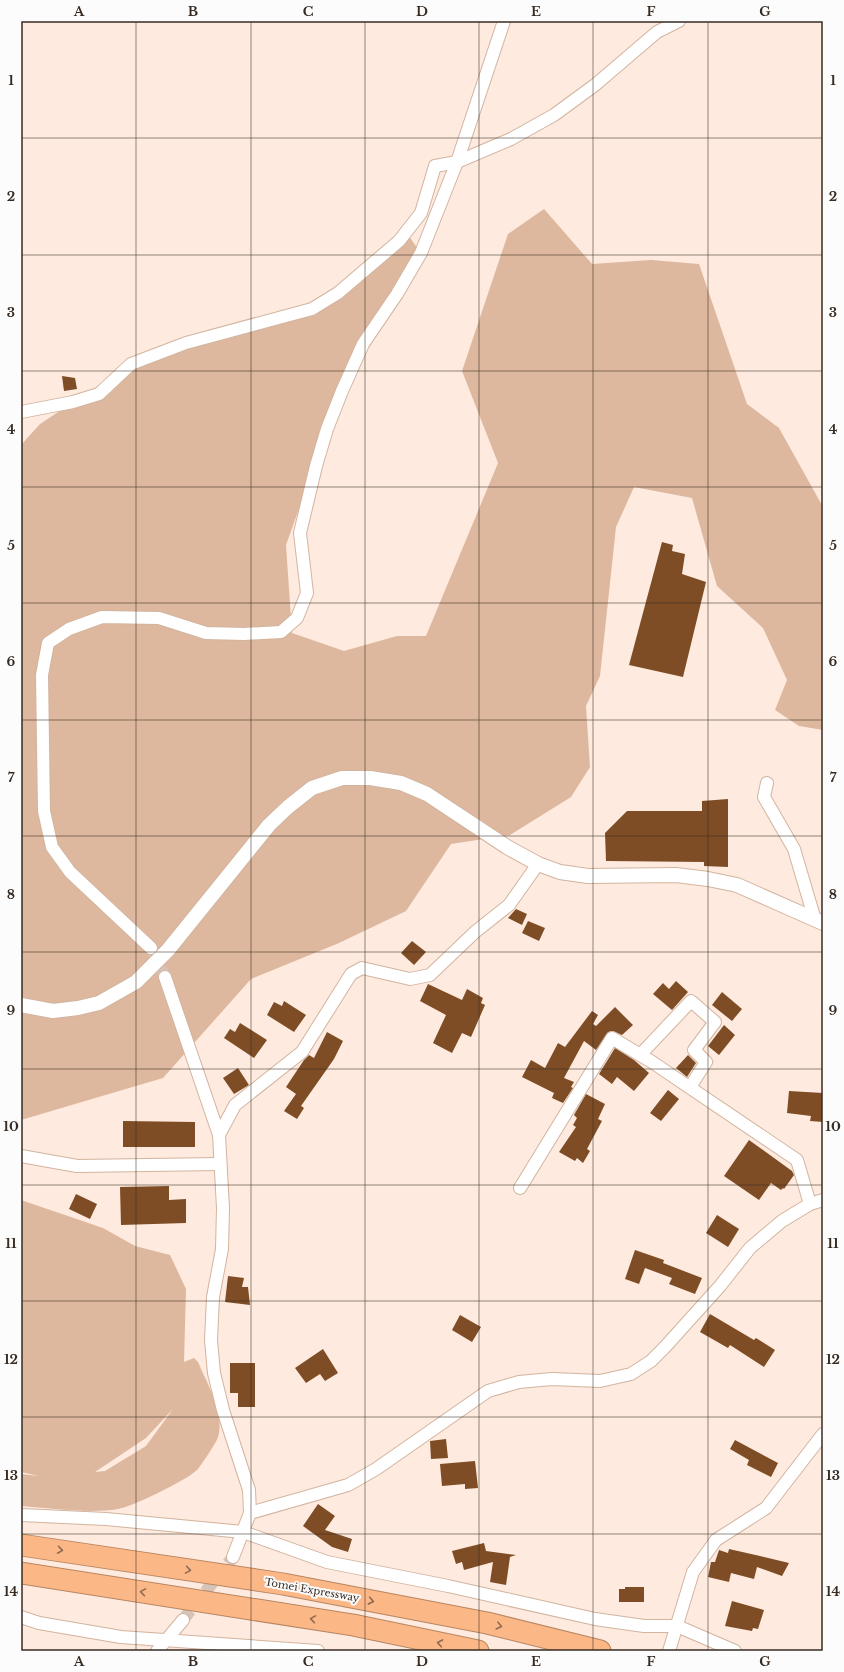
<svg xmlns="http://www.w3.org/2000/svg" width="844" height="1672" viewBox="0 0 844 1672" font-family="'Libre Baskerville',serif">
<rect width="100%" height="100%" fill="#feeade"/>
<g fill="#ddb89e" fill-rule="evenodd">
<polygon points="544,209 592,264 651,260 699,264 747,404 779,428 823,507 823,730 799,726 775,710 787,680 763,628 717,586 692,498 634,487 616,527 600,676 586,706 590,767 571,797 510,835 451,844 406,911 339,943 251,979 163,1078 21,1120 21,445 40,424 131,364 338,293 408,235 421,253 378,316 332,416 286,545 292,633 344,651 397,636 426,636 498,463 462,371 508,234"/>
<path d="M21 1200 103 1228 135 1246 170 1255 186 1289 184 1362 194 1358 198 1362C207 1383 225 1414 218 1437 217 1442 200 1467 197 1470 187 1480 132 1507 118 1509 88 1514 51 1508 21 1506V1474L39 1476 21 1472ZM173 1409 146 1446 105 1471 95 1472 146 1438Z"/>
</g>
<g fill="#7e4d26">
<polygon points="62,376 75,378 77,389 64,391"/>
<polygon points="662,542 673,545 672,551 685,554 682,574 706,582 683,677 629,665"/>
<polygon points="728,799 728,867 704,866 704,862 606,861 605,833 627,811 702,811 702,801"/>
<polygon points="516,909 527,914 522,925 508,918"/>
<polygon points="528,921 545,928 539,941 522,933"/>
<polygon points="412,941 426,952 414,965 401,953"/>
<polygon points="676,981 688,992 672,1010 653,994 663,983 669,989"/>
<polygon points="428,984 462,1000 467,989 483,998 481,1003 485,1005 471,1037 462,1033 452,1053 433,1043 446,1015 420,1001"/>
<polygon points="722,992 742,1009 732,1021 712,1005"/>
<polygon points="284,1001 306,1015 294,1032 267,1015 274,1002 282,1006"/>
<polygon points="615,1007 633,1025 622,1035 613,1031 608,1032 596,1050 584,1041 564,1078 574,1082 571,1087 573,1088 563,1103 552,1098 554,1093 522,1077 531,1060 545,1068 558,1043 565,1047 592,1011 598,1015 593,1024 596,1026"/>
<polygon points="240,1023 267,1040 254,1058 224,1038 230,1029 235,1032"/>
<polygon points="724,1025 735,1035 719,1055 708,1046"/>
<polygon points="327,1032 343,1041 334,1059 301,1106 304,1108 297,1119 284,1111 296,1094 286,1087 304,1060 309,1055 314,1058"/>
<polygon points="615,1048 634,1060 649,1073 634,1091 617,1077 612,1084 599,1074"/>
<polygon points="688,1055 696,1063 687,1077 676,1068"/>
<polygon points="238,1068 249,1085 234,1094 223,1078"/>
<polygon points="668,1090 679,1099 661,1121 650,1113"/>
<polygon points="789,1091 823,1093 823,1122 810,1121 811,1116 787,1113"/>
<polygon points="586,1094 605,1104 598,1119 602,1121 587,1149 590,1151 583,1163 577,1158 575,1161 559,1152 576,1127 573,1125 577,1118 574,1115"/>
<polygon points="123,1121 195,1122 195,1147 123,1147"/>
<polygon points="749,1140 792,1171 794,1175 784,1189 783,1188 781,1190 771,1183 759,1200 724,1176"/>
<polygon points="169,1186 169,1200 186,1199 186,1223 121,1225 120,1187"/>
<polygon points="76,1194 97,1204 90,1219 69,1209"/>
<polygon points="717,1215 739,1229 728,1247 706,1233"/>
<polygon points="635,1250 664,1260 663,1263 702,1278 695,1294 669,1284 672,1278 645,1268 639,1284 625,1279"/>
<polygon points="228,1276 244,1278 242,1287 248,1287 250,1305 225,1302"/>
<polygon points="710,1314 754,1340 756,1338 775,1350 764,1367 730,1345 728,1348 700,1332"/>
<polygon points="460,1315 481,1327 472,1342 452,1330"/>
<polygon points="323,1349 338,1373 325,1381 320,1374 306,1383 295,1368"/>
<polygon points="230,1363 255,1363 255,1407 238,1407 238,1393 230,1393"/>
<polygon points="446,1439 448,1458 431,1459 430,1441"/>
<polygon points="735,1440 778,1463 771,1477 747,1465 749,1460 730,1449"/>
<polygon points="475,1461 478,1488 465,1489 465,1484 442,1486 440,1464"/>
<polygon points="318,1504 335,1516 325,1530 352,1539 348,1552 332,1547 303,1526"/>
<polygon points="484,1543 486,1551 516,1555 510,1557 506,1585 490,1582 493,1562 464,1570 462,1562 456,1564 452,1551"/>
<polygon points="729,1549 760,1556 789,1563 782,1576 757,1567 754,1579 731,1573 729,1582 708,1577 711,1562 715,1562 719,1550 728,1553"/>
<polygon points="625,1587 644,1587 644,1602 619,1602 619,1589 625,1589"/>
<polygon points="732,1601 764,1610 758,1629 753,1628 752,1631 725,1626"/>
</g>
<g fill="none" stroke-linecap="round" stroke-linejoin="round">
<g stroke="#d6c4b8" stroke-width="12" stroke-dasharray="12 6" stroke-linecap="butt">
<polyline points="153,952 165,977"/>
<polyline points="183,1620 233,1557"/>
</g>
<defs>
<g id="minor">
<polyline points="21,412 73,402 99,394 131,364 186,343 312,309 338,293 399,241 421,213 435,166 457,162 511,139 554,115 595,85 657,32 679,21"/>
<polyline points="767,783 764,797 794,849 815,920"/>
<polyline points="151,948 70,872 52,847 44,811 42,675 48,643 69,629 102,617 159,618 206,633 244,634 281,632 297,618 307,593 300,533 316,466 327,429 342,391 363,344 397,294 421,253 457,162 504,21"/>
<polyline points="165,977 219,1135 223,1208 222,1249 213,1297 211,1340 214,1373 223,1410 249,1490 250,1513 233,1557"/>
<polyline points="640,1055 691,1001 715,1022 694,1050 706,1062 690,1087"/>
<polyline points="219,1135 235,1105 302,1052 351,974 362,968 410,979 430,975 475,932 509,905 538,864"/>
<polyline points="21,1156 77,1166 220,1164"/>
<polyline points="520,1188 612,1038 652,1062 797,1160 810,1204"/>
<polyline points="250,1513 348,1485 376,1469 488,1391 519,1382 552,1379 600,1381 631,1374 651,1361 665,1347 720,1286 750,1248 782,1221 810,1204 823,1200"/>
<polyline points="21,1515 106,1519 243,1532 327,1562 448,1586 595,1619 644,1626 677,1626 735,1651"/>
<polyline points="21,1617 39,1623 121,1637 318,1651"/>
<polyline points="157,1651 183,1620"/>
<polyline points="669,1651 693,1572 716,1540 766,1508 823,1434"/>
</g>
<polyline id="tertiary" points="21,1005 53,1011 78,1008 99,1003 136,982 168,950 269,825 288,807 312,788 342,778 370,778 401,783 427,794 507,847 538,864 560,872 588,876 676,875 708,879 737,885 823,923"/>
<g id="motorway">
<polyline points="21,1545 283,1584 487,1623 600,1651"/>
<polyline points="21,1573 353,1625 478,1651"/>
</g>
</defs>
<use href="#minor" stroke="#d2b49f" stroke-width="14"/>
<use href="#tertiary" stroke="#d2b49f" stroke-width="16"/>
<use href="#motorway" stroke="#b78663" stroke-width="23"/>
<use href="#minor" stroke="#fff" stroke-width="12"/>
<use href="#tertiary" stroke="#fff" stroke-width="14"/>
<use href="#motorway" stroke="#fcb786" stroke-width="21"/>
</g>
<defs><path id="oneway-chevron" d="M-2-3.5L2.5 0L-2 3.5" fill="none" stroke-width="1.6" stroke-linecap="round" stroke-linejoin="round"/></defs>
<g stroke="#906a4f">
<use href="#oneway-chevron" transform="translate(60 1550) rotate(8)"/>
<use href="#oneway-chevron" transform="translate(188 1570) rotate(9)"/>
<use href="#oneway-chevron" transform="translate(143 1592) rotate(-171)"/>
<use href="#oneway-chevron" transform="translate(371 1601) rotate(11)"/>
<use href="#oneway-chevron" transform="translate(313 1619) rotate(-171)"/>
<use href="#oneway-chevron" transform="translate(499 1626) rotate(14)"/>
<use href="#oneway-chevron" transform="translate(440 1643) rotate(-169)"/>
</g>
<path fill="none" stroke="#372b22" stroke-width="1" stroke-opacity="0.55" d="M136 21V1651M251 21V1651M365 21V1651M479 21V1651M593 21V1651M708 21V1651M21 138H823M21 255H823M21 371H823M21 487H823M21 603H823M21 720H823M21 836H823M21 952H823M21 1069H823M21 1185H823M21 1301H823M21 1417H823M21 1534H823"/>
<g text-anchor="middle" dominant-baseline="central" stroke-width="4" stroke-linejoin="round" paint-order="stroke">
<g font-size="10" fill="#372b22" stroke="#fcfcfc">
<text transform="translate(312 1590) rotate(10)">Tomei Expressway</text>
</g>
</g>
<rect width="844" height="1672" fill="none" stroke="#fcfcfc" stroke-width="44"/>
<rect x="22" y="22" width="800" height="1628" fill="none" stroke="#372b22" stroke-width="1.5"/>
<g font-size="13" text-anchor="middle" font-weight="bold" fill="#372b22">
<text x="79" y="16">A</text>
<text x="193" y="16">B</text>
<text x="308" y="16">C</text>
<text x="422" y="16">D</text>
<text x="536" y="16">E</text>
<text x="651" y="16">F</text>
<text x="765" y="16">G</text>
<text x="11" y="85">1</text>
<text x="833" y="85">1</text>
<text x="11" y="201">2</text>
<text x="833" y="201">2</text>
<text x="11" y="317">3</text>
<text x="833" y="317">3</text>
<text x="11" y="434">4</text>
<text x="833" y="434">4</text>
<text x="11" y="550">5</text>
<text x="833" y="550">5</text>
<text x="11" y="666">6</text>
<text x="833" y="666">6</text>
<text x="11" y="782">7</text>
<text x="833" y="782">7</text>
<text x="11" y="899">8</text>
<text x="833" y="899">8</text>
<text x="11" y="1015">9</text>
<text x="833" y="1015">9</text>
<text x="11" y="1131">10</text>
<text x="833" y="1131">10</text>
<text x="11" y="1248">11</text>
<text x="833" y="1248">11</text>
<text x="11" y="1364">12</text>
<text x="833" y="1364">12</text>
<text x="11" y="1480">13</text>
<text x="833" y="1480">13</text>
<text x="11" y="1596">14</text>
<text x="833" y="1596">14</text>
<text x="79" y="1666">A</text>
<text x="193" y="1666">B</text>
<text x="308" y="1666">C</text>
<text x="422" y="1666">D</text>
<text x="536" y="1666">E</text>
<text x="651" y="1666">F</text>
<text x="765" y="1666">G</text>
</g>
</svg>
